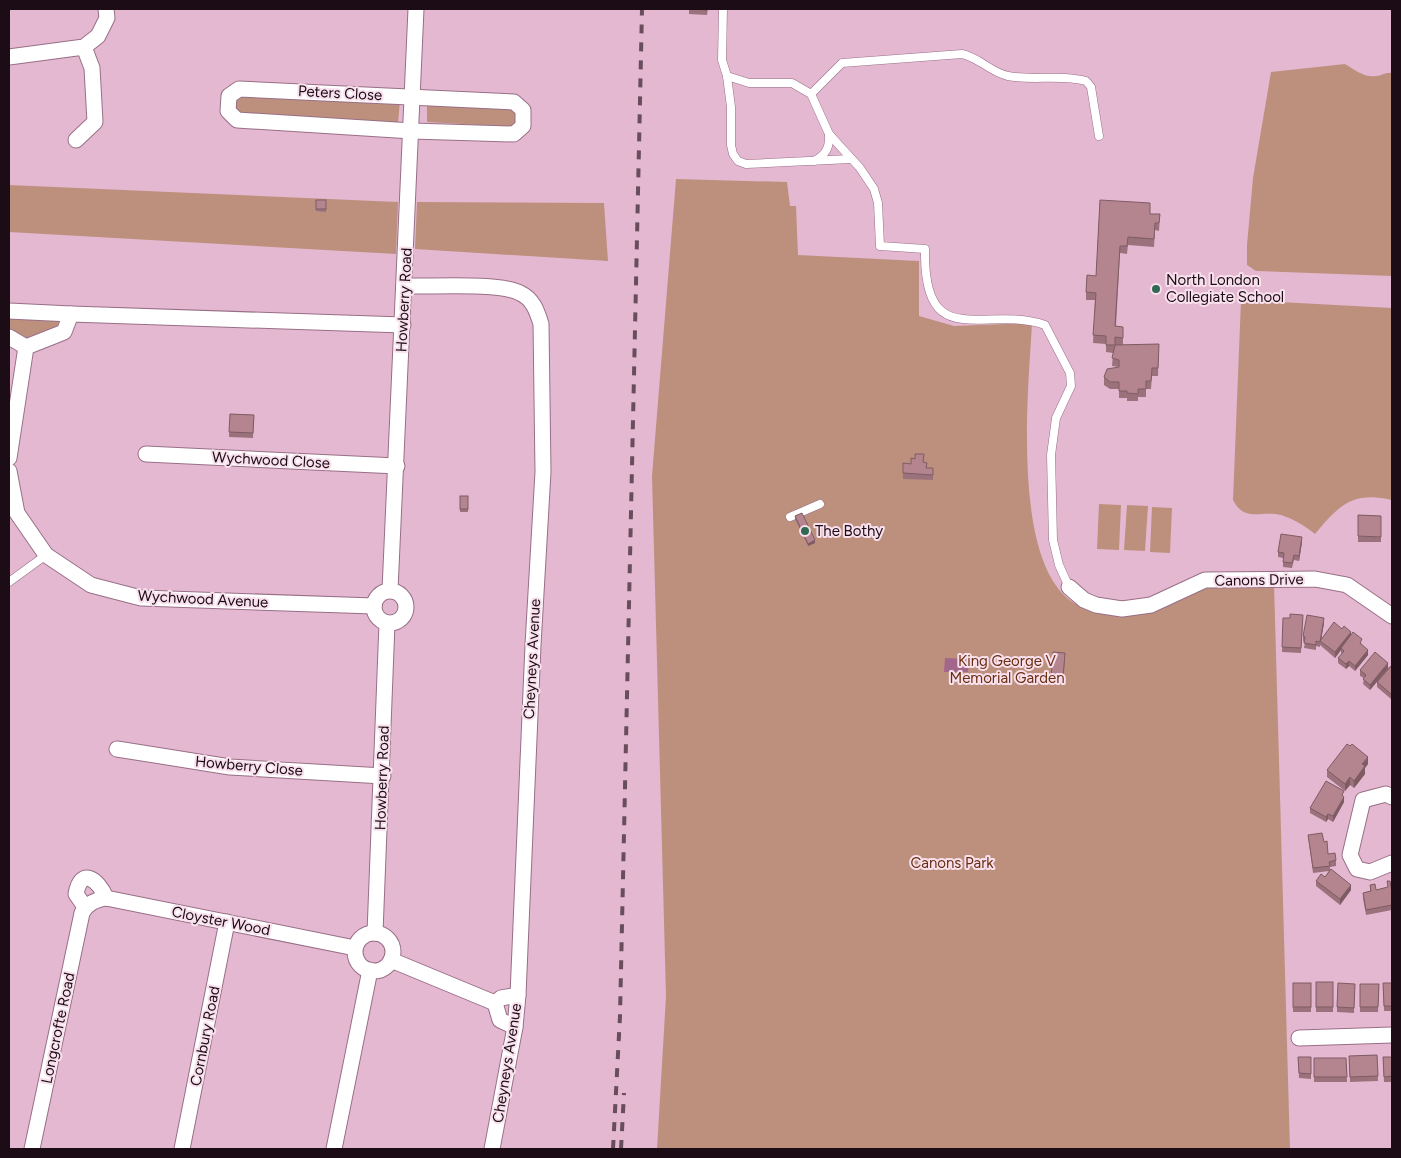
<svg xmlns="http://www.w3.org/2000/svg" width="1401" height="1158" viewBox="0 0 1401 1158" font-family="Figtree,sans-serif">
<rect width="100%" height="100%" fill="#e5b8d2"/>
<g fill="#bd907e">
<path d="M1345 64C1355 70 1365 78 1376 76 1382 76 1385 72 1392 73V276L1256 271 1247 265V245L1253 178 1271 72Z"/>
<polygon points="238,94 400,101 398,123 235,113"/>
<polygon points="427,103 515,107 516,127 427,122"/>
<path d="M676 179 787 182 790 206H796L798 255 919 261V316L954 326 1032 323C1029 388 1004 609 1102 611 1109 611 1118 607 1124 606 1147 600 1171 592 1194 588 1220 583 1248 585 1274 583L1290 1149H657L666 996 652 476Z"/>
<polygon points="9,185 398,202 396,254 9,232"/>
<polygon points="417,202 604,203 608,261 415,249"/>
<path d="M1241 300 1392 308V500C1353 491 1339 505 1315 534 1305 526 1294 519 1281 515 1261 510 1245 523 1233 500Z"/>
<polygon points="9,317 58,320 60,329 26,340 9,330"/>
<polygon points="1099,504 1121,505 1119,550 1097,549"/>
<polygon points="1127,505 1148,506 1145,551 1124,550"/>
<polygon points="1152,507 1172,508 1170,553 1150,552"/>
</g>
<polygon fill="#a3678b" points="945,658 969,659 968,672 944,672"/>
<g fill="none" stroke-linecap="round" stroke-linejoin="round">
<defs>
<g id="lane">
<polyline points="723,9 722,60 727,76 731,107 731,145 733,154 738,161 746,164 850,159"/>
<path d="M727 76 749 83H792L811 94 829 134 860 168 874 189 878 203 880 246 925 249C923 355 984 304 1045 325L1070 373 1071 386 1056 418 1051 455 1053 540 1059 565 1069 587"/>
<path d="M811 94 842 63 962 54C980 58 990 72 1008 76 1033 81 1061 74 1086 81L1091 87 1099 136"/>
<path d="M814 161C826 155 830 147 829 134"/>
<polyline points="790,517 820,504"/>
<polyline points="9,582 46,555"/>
</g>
<g id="street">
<polyline points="9,57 84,47 98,36 107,18 106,9"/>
<polygon points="239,89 514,102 523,110 523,126 514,134 412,131 237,120 228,111 229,96"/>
<polyline points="76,140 95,122 92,68 84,47"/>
<path d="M404 286C430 287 499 282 520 293 533 299 537 311 541 324L543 472 533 645 518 995 515 1027 492 1149"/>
<polyline points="9,311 71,314"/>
<polyline points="9,337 26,347"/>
<polyline points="146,454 397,466"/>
<polyline points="9,458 26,347 64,332 71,314 403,325"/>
<polyline points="9,471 17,513 46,555 91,585 141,598 374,606"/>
<polyline points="1069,587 1084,600 1096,605 1122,609 1151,605 1205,580 1315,579 1347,585 1392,616"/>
<polyline points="390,590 416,9"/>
<circle cx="390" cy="607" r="16"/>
<polyline points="117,749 230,767 383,776"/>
<polyline points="1392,797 1386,794 1363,800 1350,855 1357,869 1370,872 1392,863"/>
<path d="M85 907 76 894C81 866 99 880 106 898"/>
<polyline points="375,933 387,623"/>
<circle cx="374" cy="952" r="19"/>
<polyline points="391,960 495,1003"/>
<polyline points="515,1027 500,1020 495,1003 501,998 518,995"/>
<polyline points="1299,1038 1392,1035"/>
<path d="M32 1149 82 913C87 903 96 900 106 898L355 948"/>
<polyline points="182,1149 227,922"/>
<polyline points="334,1149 370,970"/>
</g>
</defs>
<use href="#lane" stroke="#986f86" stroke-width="9"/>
<use href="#street" stroke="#986f86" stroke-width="17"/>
<use href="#lane" stroke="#fff" stroke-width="8"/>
<use href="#street" stroke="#fff" stroke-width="15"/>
<g stroke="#684d5d" stroke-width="4" stroke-dasharray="9 9" stroke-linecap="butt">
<polyline points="613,1149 620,1016 642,9"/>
<polyline points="621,1149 624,1093"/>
</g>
</g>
<g fill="#9b727b">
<polygon points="689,9 708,9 707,15 689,14"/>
<polygon points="316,200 326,200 326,212 316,211"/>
<polygon points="1100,200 1150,214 1160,214 1159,231 1155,230 1154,247 1128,245 1127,254 1120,253 1116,326 1123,334 1123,345 1159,344 1158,376 1152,376 1151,389 1146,389 1146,397 1138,397 1138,401 1127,401 1127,398 1119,398 1119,389 1110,389 1104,385 1104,377 1119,367 1112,366 1113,353 1106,352 1106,344 1093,343 1095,300 1086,300 1086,292 1096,276"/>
<polygon points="230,414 254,415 253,438 229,437"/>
<polygon points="924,462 927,468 933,468 933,480 903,479 903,463 911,464"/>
<rect x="460" y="496" width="8" height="16"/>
<polygon points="1358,515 1381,516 1381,542 1358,542"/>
<polygon points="795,516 815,543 808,546 795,519"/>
<polygon points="1302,542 1299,561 1294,560 1292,568 1283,567 1283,558 1278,557 1278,552"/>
<polygon points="1303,615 1301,653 1282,652 1283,618 1290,618"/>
<polygon points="1324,623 1321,639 1342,629 1351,635 1362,644 1362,645 1368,655 1355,671 1349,666 1346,669 1338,663 1338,658 1342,654 1341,653 1341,650 1335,658 1320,645 1320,647 1316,646 1316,650 1304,648 1305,642 1303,641 1303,636"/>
<polygon points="1065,658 1063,683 1051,683 1051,678"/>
<polygon points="1392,665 1392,698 1391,699 1377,687 1377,682 1370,690 1363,684 1364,678 1360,676 1360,670 1388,668"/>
<polygon points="1368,764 1365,768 1365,774 1354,788 1350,785 1345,791 1327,777 1327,770"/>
<polygon points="1344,796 1344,802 1333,822 1328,819 1326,822 1310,813 1310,808"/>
<polygon points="1308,835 1324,842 1328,854 1336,860 1336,866 1330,867 1330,871 1351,890 1340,905 1316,886 1316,881 1325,877 1329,871 1313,873"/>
<polygon points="1387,881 1392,892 1392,910 1366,915 1363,898 1363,893 1370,891 1370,885 1376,890 1388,887"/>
<rect x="1316" y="982" width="17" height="30"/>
<rect x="1293" y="983" width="18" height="29"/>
<polygon points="1383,983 1392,983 1392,1011 1384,1011"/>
<polygon points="1355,984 1354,1013 1337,1012 1337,1007"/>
<polygon points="1360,984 1379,984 1378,1012 1360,1012"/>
<polygon points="1377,1055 1378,1081 1350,1082 1349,1056"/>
<polygon points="1298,1057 1311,1057 1311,1079 1299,1078"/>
<polygon points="1383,1057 1392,1057 1392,1082 1384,1082"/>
<polygon points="1314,1058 1346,1058 1347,1082 1314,1082"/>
</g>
<g fill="#7e5c64">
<polygon points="1302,537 1302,542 1299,561 1299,556"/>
<polygon points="815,540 815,543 808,546 808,544"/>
<polygon points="1324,618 1324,623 1321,641 1320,641 1320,647 1320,642"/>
<polygon points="1351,632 1351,637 1341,648 1341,650 1335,658 1335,652"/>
<polygon points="1368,650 1368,655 1355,671 1355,666"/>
<polygon points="1349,661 1349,666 1346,669 1346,664"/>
<polygon points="1388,663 1388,668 1370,690 1370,685"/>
<polygon points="1368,757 1368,764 1365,768 1365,774 1354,788 1354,781 1362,764"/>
<polygon points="1350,777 1350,785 1345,791 1345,784"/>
<polygon points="1344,797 1344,802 1333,822 1333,816"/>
<polygon points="1328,814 1328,819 1326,822 1326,817"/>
<polygon points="1351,885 1351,890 1340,905 1340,899"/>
</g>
<g fill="#b4848f" stroke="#7e5c64">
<polygon points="689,9 707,9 707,10"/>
<rect x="316" y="200" width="10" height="9"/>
<polygon points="1100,200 1150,203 1150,214 1160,214 1159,223 1155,223 1154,239 1128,237 1127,246 1120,246 1115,326 1123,327 1123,338 1115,337 1115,345 1159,344 1158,368 1152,368 1151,381 1146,381 1146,389 1138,389 1138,394 1127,393 1127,391 1119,391 1119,382 1110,382 1104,377 1107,369 1119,367 1119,360 1112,358 1115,345 1106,345 1106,336 1093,335 1096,293 1086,292 1087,275 1096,276"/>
<polygon points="230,414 254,415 253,433 229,432"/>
<polygon points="915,454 924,454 923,462 927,463 926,468 933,468 933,475 903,473 903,463 911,464 911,458 915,459"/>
<rect x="460" y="496" width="8" height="13"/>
<polygon points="802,513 815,540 808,544 795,516"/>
<polygon points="1358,515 1381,516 1381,537 1358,536"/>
<polygon points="1281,534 1302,537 1299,556 1294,555 1292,563 1283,562 1284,553 1278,552"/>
<polygon points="1290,614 1303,615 1301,648 1282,647 1283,618 1290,618"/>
<polygon points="1307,615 1324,618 1320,642 1316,641 1316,645 1304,643 1305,637 1303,636"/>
<polygon points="1334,622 1342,629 1344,626 1351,632 1335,652 1320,641"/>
<polygon points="1353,632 1362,639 1360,643 1368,650 1355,666 1349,661 1346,664 1338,658 1344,651 1341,648"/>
<polygon points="1053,652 1065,653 1063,678 1051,678"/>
<polygon points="1375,652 1388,663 1370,685 1363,679 1366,675 1360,670"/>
<polygon points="1392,665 1392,693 1391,694 1377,682"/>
<polygon points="1347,744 1350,746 1352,744 1368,757 1362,764 1365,766 1354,781 1350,777 1345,784 1327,770"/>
<polygon points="1326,781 1344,791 1342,795 1344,797 1333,816 1328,814 1326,817 1310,808"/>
<polygon points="1322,833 1324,842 1327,841 1328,854 1335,853 1336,860 1329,862 1330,866 1313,868 1308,835"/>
<polygon points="1331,869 1351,885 1340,899 1316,881 1321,874 1325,877"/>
<polygon points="1387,881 1390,881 1392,892 1392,905 1366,910 1363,893 1371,891 1370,885 1375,884 1376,890 1388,887"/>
<rect x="1316" y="982" width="17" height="25"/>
<rect x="1293" y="983" width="18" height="24"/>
<polygon points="1338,983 1355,984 1354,1008 1337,1007"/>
<polygon points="1383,983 1392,983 1392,1006 1384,1006"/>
<polygon points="1360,984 1379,984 1378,1007 1360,1007"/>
<polygon points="1377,1055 1378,1076 1350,1077 1349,1056"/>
<polygon points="1298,1057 1311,1057 1311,1074 1299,1073"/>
<polygon points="1383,1057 1392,1057 1392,1076 1384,1077"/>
<polygon points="1314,1058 1346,1058 1347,1077 1314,1077"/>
</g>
<g fill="#306951" stroke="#f8e0ed" stroke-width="2">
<circle cx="1156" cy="289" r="5"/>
<circle cx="805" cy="531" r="5"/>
</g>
<g text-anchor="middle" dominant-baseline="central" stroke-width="4" stroke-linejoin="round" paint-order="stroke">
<g font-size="15" fill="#1b0c15" stroke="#f8e0ed">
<text transform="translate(340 93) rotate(3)">Peters Close</text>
<text transform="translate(404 300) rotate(-87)">Howberry Road</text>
<text transform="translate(271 460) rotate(3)">Wychwood Close</text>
<text transform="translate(1259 580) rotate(-1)">Canons Drive</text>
<text transform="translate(203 599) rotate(3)">Wychwood Avenue</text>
<text transform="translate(532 659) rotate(-87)">Cheyneys Avenue</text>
<text transform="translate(249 766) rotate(5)">Howberry Close</text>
<text transform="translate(382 778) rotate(-88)">Howberry Road</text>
<text transform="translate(221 921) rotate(11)">Cloyster Wood</text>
<text transform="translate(58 1028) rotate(-78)">Longcrofte Road</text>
<text transform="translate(205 1036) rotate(-79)">Cornbury Road</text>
<text transform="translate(507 1063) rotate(-81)">Cheyneys Avenue</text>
</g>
<g font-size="15" fill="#1b0c15" stroke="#f8e0ed" text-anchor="start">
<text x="1166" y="280">North London<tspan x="1166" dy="17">Collegiate School</tspan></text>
<text x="815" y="531">The Bothy</text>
</g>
<g font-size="15" fill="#6a2d10" stroke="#f8e0ed">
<text x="1007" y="661">King George V<tspan x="1007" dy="17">Memorial Garden</tspan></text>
<text x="952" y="863">Canons Park</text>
</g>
</g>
<rect width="1401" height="1158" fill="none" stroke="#1b0c15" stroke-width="20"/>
</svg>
